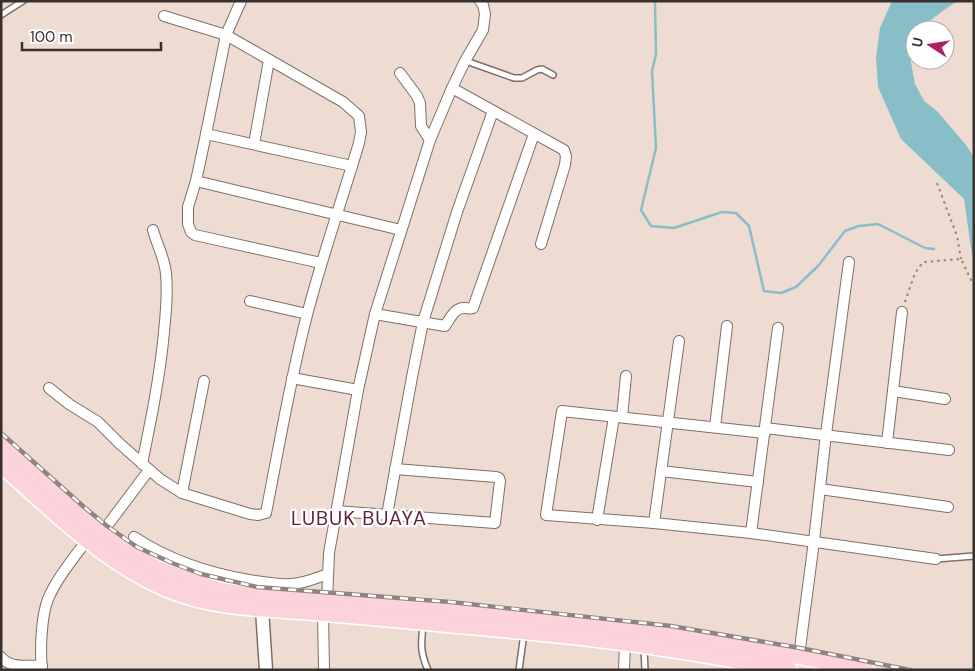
<svg xmlns="http://www.w3.org/2000/svg" width="975" height="671" viewBox="0 0 975 671" font-family="'DM Sans',sans-serif">
<rect width="100%" height="100%" fill="#eedcd3"/>
<polygon fill="#88bec7" points="892,1 958,1 944,10 918,30 915,30 915,41 910,57 915,84 924,101 937,111 966,145 974,157 974,258 972,255 964,199 901,139 878,87 876,57 880,28"/>
<g fill="none" stroke-linecap="round" stroke-linejoin="round">
<polyline stroke="#88bec7" stroke-width="2.5" points="655,1 656,54 652,71 656,148 641,210 651,226 674,228 722,212 736,213 749,226 764,291 781,293 796,287 818,266 845,231 859,226 878,224 925,248 934,249"/>
<defs>
<g id="service">
<polyline points="1,15 23,1"/>
<polyline points="466,61 514,78 522,78 537,70 542,69 553,75"/>
<polyline points="936,559 974,556"/>
<path d="M423 625C421 644 420 652 428 670"/>
<polyline points="644,648 645,670"/>
<polyline points="519,670 524,633"/>
</g>
<g id="minor">
<polyline points="241,1 226,35 206,134 196,181 188,207 188,224 191,232 195,235 321,263"/>
<polyline points="400,73 417,96 420,103 421,126 430,140"/>
<polyline points="452,88 564,150 566,156 565,165 541,244"/>
<polyline points="206,134 352,166"/>
<polyline points="254,144 269,60"/>
<polyline points="196,181 401,230"/>
<polyline points="250,301 307,314"/>
<path d="M375 314 445 326C450 319 454 308 464 308 467 308 470 309 473 308L534 134"/>
<polyline points="292,378 358,390"/>
<path d="M49 388 69 404 98 422 120 444 160 479 182 493 250 514 258 515 266 513C279 447 290 380 307 315 322 257 342 200 359 143L361 132 359 116 343 102 226 35 164 16"/>
<polyline points="893,391 945,399"/>
<polyline points="622,417 626,376"/>
<polyline points="715,427 727,326"/>
<polyline points="765,428 949,450"/>
<polyline points="765,433 562,411 546,515 654,523 751,533 936,559"/>
<polyline points="887,443 902,312"/>
<path d="M142 464C151 420 160 376 164 332 166 313 168 293 166 274 165 259 157 245 153 230"/>
<polyline points="661,471 758,482"/>
<polyline points="820,489 948,507"/>
<polyline points="182,493 204,381"/>
<polyline points="336,511 495,523 500,481 499,478 496,477 395,469"/>
<polyline points="387,515 412,377 423,322 457,212 493,111"/>
<polyline points="597,520 614,417"/>
<polyline points="654,523 679,341"/>
<polyline points="99,533 107,526 149,470"/>
<polyline points="751,533 778,328"/>
<path d="M134 537C169 560 207 573 249 580 262 582 277 585 291 584 303 584 316 578 328 574"/>
<polyline points="327,601 329,553 358,390 375,314 430,140 452,88 465,61 483,30 485,14 483,5 480,1"/>
<polyline points="323,613 324,670"/>
<polyline points="799,656 814,541 826,434 849,262"/>
<path d="M1 657C10 669 29 665 42 666"/>
<path d="M42 670C40 651 41 617 48 599 57 578 73 559 87 540"/>
<polyline points="624,670 625,643"/>
</g>
<polyline id="tertiary" points="262,609 266,670"/>
<g id="trunk">
<polyline points="1,446 99,533 119,547 157,569 220,591 253,596 440,608 625,628 799,656 866,670"/>
<path d="M1 464C52 510 102 560 165 588 210 607 253 608 301 611 325 613 348 615 372 617 422 622 473 626 523 631 612 639 701 652 789 670"/>
</g>
</defs>
<use href="#service" stroke="#7f6f66" stroke-width="8"/>
<use href="#minor" stroke="#7f6f66" stroke-width="12"/>
<use href="#tertiary" stroke="#7f6f66" stroke-width="15"/>
<use href="#trunk" stroke="#fff" stroke-width="19"/>
<g stroke="#90847e" stroke-width="2" stroke-dasharray="2.5 4" stroke-linecap="butt">
<polyline points="937,183 957,236 961,259"/>
<polyline points="905,302 915,273 923,262 961,259 974,286"/>
</g>
<use href="#service" stroke="#fff" stroke-width="5"/>
<use href="#minor" stroke="#fff" stroke-width="10"/>
<use href="#tertiary" stroke="#fff" stroke-width="12"/>
<use href="#trunk" stroke="#fcd2db" stroke-width="16"/>
<defs>
<polyline id="rail" points="1,433 84,507 107,526 137,547 172,563 201,574 257,587 451,602 671,626 800,648 910,670"/>
</defs>
<use href="#rail" stroke="#90847e" stroke-width="4.5"/>
<use href="#rail" stroke="#fff" stroke-width="2.5" stroke-dasharray="8" stroke-linecap="butt"/>
</g>
<g text-anchor="middle" dominant-baseline="central" stroke-width="5" stroke-linejoin="round" paint-order="stroke">
<g font-size="20" letter-spacing="1" fill="#63223f" stroke="#fff">
<text x="359" y="518">LUBUK BUAYA</text>
</g>
</g>
<rect width="975" height="671" fill="none" stroke="#37302d" stroke-width="5"/>
<g transform="translate(930 45) rotate(282)"><circle r="24" fill="#ffffff" stroke="#afacab"/>
<path d="M0-4L9 19L0 12L-9 19Z" fill="#ab2267"/>
<text y="-8" font-size="14" font-weight="bold" text-anchor="middle" fill="#37302d">U</text>
</g>
<path d="M22 42v8h139v-8" fill="none" stroke="#37302d" stroke-width="2.5"/>
<text x="30" y="42" font-size="15" fill="#37302d" stroke="#ffffff" stroke-width="4" paint-order="stroke">100 m</text>
</svg>
